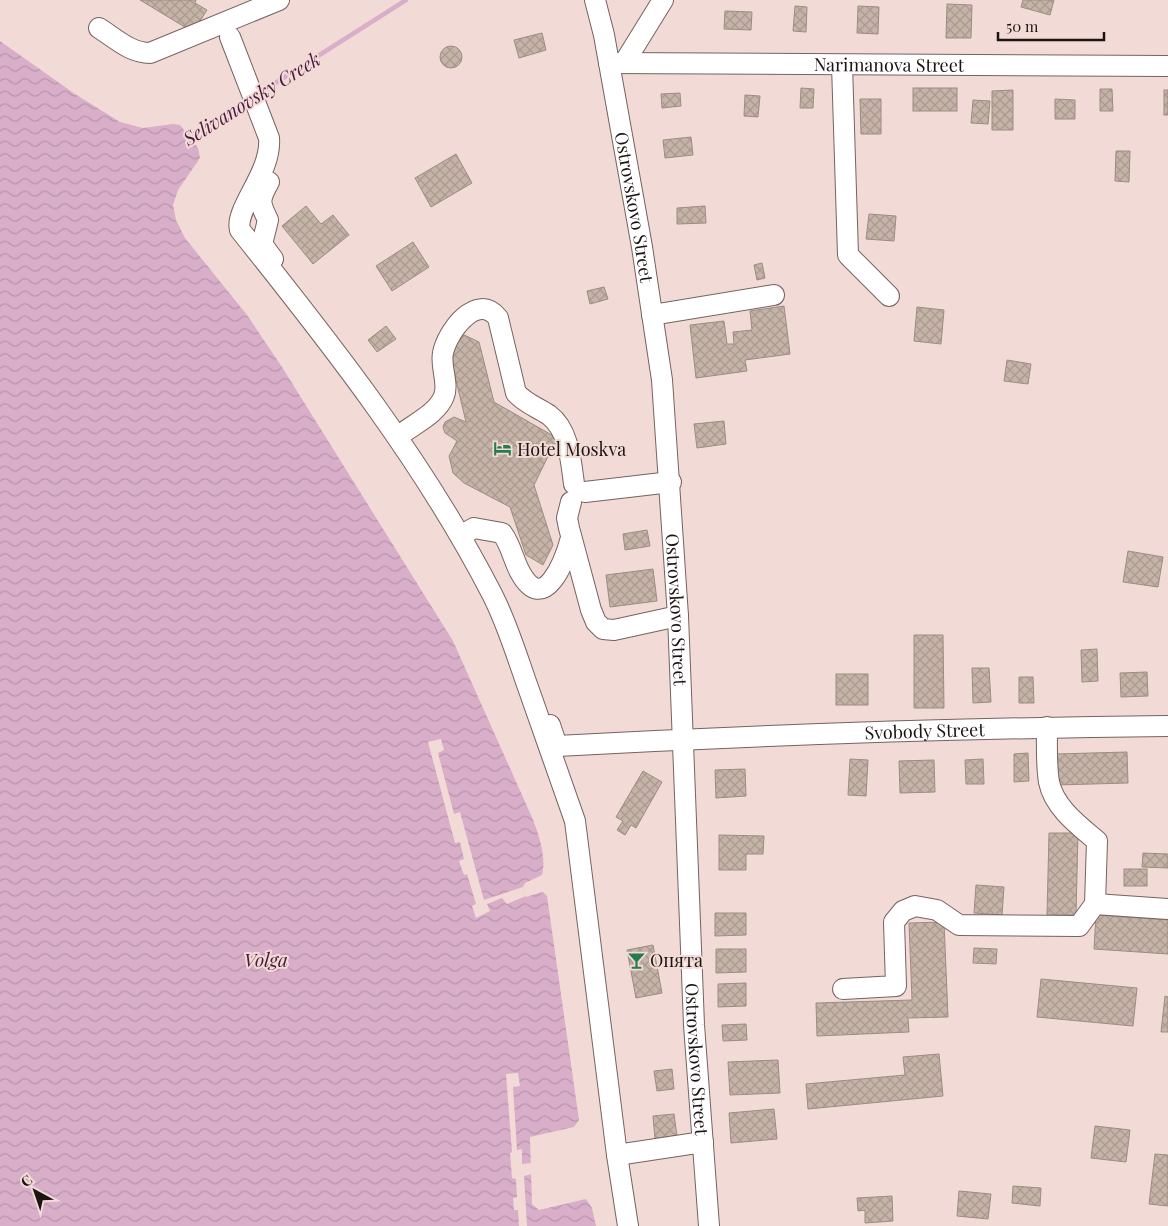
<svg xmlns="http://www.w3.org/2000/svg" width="1168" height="1226" viewBox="0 0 1168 1226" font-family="'Playfair Display',serif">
<defs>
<pattern id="water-waves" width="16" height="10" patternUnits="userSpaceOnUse" patternTransform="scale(1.25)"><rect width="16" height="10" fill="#d8aec9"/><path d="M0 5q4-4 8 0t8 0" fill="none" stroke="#b995ac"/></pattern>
<pattern id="building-cross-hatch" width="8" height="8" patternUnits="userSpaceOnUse" patternTransform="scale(1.25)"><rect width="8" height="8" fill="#c5b3a7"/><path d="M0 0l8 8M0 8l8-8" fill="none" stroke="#a9998f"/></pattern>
</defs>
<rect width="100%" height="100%" fill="#f2dbd6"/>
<path fill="url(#water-waves)" d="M0 41 75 94 120 122 143 128 173 124 180 125 198 148 200 158 178 190 173 205 176 220 185 238 247 315 282 367 453 641 531 815C538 832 547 857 542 875L525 883 523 887 526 897 543 892 547 896 579 1120 574 1127 530 1137 532 1204 539 1210 586 1199 592 1208 596 1226H0Z"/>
<g fill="#f2dbd6">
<polygon points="441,739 444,750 438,753 454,814 460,812 484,900 523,887 526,896 507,904 502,898 487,904 490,911 476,918 472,906 476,904 467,874 464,875 459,861 464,859 460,842 455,843 428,742"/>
<polygon points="518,1073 520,1086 513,1087 517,1150 522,1149 522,1164 531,1163 532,1174 524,1176 527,1226 519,1226 518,1210 514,1210 513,1198 517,1197 516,1179 512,1178 510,1153 512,1152 506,1074"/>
</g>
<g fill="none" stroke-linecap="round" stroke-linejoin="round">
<g stroke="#d8aec9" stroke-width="4.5">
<polyline points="258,94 406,0"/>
<polyline points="185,137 202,130 249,100"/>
</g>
</g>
<g fill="url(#building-cross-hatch)" stroke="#9d8c81">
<polygon points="140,0 196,0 195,3 207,10 193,32"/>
<polygon points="1023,0 1054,0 1050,15 1021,7"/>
<polygon points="947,4 972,5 971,38 946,38"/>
<polygon points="795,6 807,7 806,32 793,31"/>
<polygon points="858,6 879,7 878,34 857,33"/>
<polygon points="725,11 752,12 751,30 724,29"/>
<polygon points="542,33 546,50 519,58 514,40"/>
<circle cx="451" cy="57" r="11"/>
<polygon points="801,88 814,89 813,108 800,108"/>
<rect x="913" y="88" width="44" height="23"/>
<polygon points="1100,89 1112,89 1113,111 1100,111"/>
<polygon points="1013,90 1013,130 992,130 992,91"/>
<rect x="1164" y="90" width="4" height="25"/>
<polygon points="680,93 681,106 662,108 661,94"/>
<polygon points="745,95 760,96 758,117 744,116"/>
<polygon points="860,99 881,99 881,134 861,134"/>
<polygon points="1055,99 1075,100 1075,119 1055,119"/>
<polygon points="973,100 990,101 988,124 971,123"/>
<polygon points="691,137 693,155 665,158 663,140"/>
<polygon points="1116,151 1130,151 1129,182 1115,181"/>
<polygon points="456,154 472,183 431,207 415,178"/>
<polygon points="306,206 321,224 333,215 349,235 313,264 282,226"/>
<polygon points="705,206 706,223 677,224 677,208"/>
<polygon points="869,214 896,216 894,241 866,239"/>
<polygon points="413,242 429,267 392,291 376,266"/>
<polygon points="762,263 765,278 757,280 754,265"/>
<polygon points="604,287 608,299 590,304 587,291"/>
<polygon points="784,306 790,354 745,360 747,371 696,378 690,325 724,321 727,344 734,344 733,332 752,330 750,311"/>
<polygon points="917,307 944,310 941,344 914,341"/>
<polygon points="386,326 396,339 377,352 368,340"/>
<polygon points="460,333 479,342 494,402 557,438 534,485 553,545 543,565 526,555 510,507 464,483 453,473 449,456 457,441 445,433 443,427 445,422 454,417 466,422 449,351"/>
<polygon points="1007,360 1031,364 1028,384 1004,381"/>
<polygon points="724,421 726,444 697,448 694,424"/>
<polygon points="647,530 650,546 625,550 623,534"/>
<polygon points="1128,551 1163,557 1158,587 1123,582"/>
<polygon points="653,569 657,601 610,607 606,575"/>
<polygon points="914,635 943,635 944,708 914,708"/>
<polygon points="1097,649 1098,681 1082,682 1081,650"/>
<polygon points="972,668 989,668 991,702 973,703"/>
<polygon points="1147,672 1148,696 1121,697 1120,673"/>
<rect x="836" y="674" width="32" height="31"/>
<polygon points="1019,677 1033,677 1034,703 1019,703"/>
<polygon points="1127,752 1128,783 1056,785 1056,754"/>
<polygon points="1028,753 1029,781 1014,782 1014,754"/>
<polygon points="850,759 868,760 866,796 848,795"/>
<polygon points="983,759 984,784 966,784 965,760"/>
<polygon points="934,760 935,792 900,793 899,761"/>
<polygon points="745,769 746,796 716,798 715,770"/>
<polygon points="643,771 662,782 636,828 631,825 625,835 617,830 623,821 616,817"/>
<polygon points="1049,833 1078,833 1076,915 1047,915"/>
<polygon points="719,835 764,836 763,854 746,854 746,870 719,870"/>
<polygon points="1143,853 1168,854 1168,868 1142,867"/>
<rect x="1124" y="869" width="23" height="17"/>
<polygon points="976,885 1004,887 1002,915 974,913"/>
<polygon points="715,913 746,913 746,935 715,936"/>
<polygon points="1096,915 1168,920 1168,954 1094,949"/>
<polygon points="944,922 948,1017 908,1018 909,1032 817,1036 816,1003 912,1000 909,923"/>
<polygon points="653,945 662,993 636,998 627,950"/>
<polygon points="974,948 997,949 996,964 973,963"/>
<polygon points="716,949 746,949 746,972 716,973"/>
<polygon points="1041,979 1137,988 1133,1026 1037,1017"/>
<polygon points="746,983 746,1006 718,1007 718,984"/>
<polygon points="1165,996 1168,997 1168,1032 1161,1032"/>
<polygon points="746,1024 747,1040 723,1041 722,1025"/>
<polygon points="939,1054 943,1096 808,1109 806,1084 905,1075 903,1057"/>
<polygon points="778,1060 780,1093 730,1095 728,1062"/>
<polygon points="672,1069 674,1089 657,1091 654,1071"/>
<polygon points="774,1109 777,1139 731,1143 729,1113"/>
<polygon points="674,1114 677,1136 655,1139 653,1116"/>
<polygon points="1095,1126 1130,1130 1126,1162 1091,1158"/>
<polygon points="1155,1154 1168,1155 1168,1206 1149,1204"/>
<polygon points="1013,1186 1041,1188 1040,1206 1012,1203"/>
<polygon points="959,1191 991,1194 988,1219 957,1216"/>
<polygon points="892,1196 893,1221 865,1223 865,1210 858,1211 857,1198"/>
</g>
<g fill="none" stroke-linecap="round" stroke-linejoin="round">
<defs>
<g id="minor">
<path id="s1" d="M595 0 604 35 642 247 662 380 678 616 694 1025 709 1226"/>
<path d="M99 28C115 38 130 53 150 53L279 0"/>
<path d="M230 37 269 138C272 173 234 209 240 230 332 345 424 462 492 594 508 625 518 660 530 693 545 736 560 778 575 821L617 1155 703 1142"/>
<path id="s2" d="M609 63 1168 66"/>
<polyline points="624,63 663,0"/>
<polyline points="842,65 848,255 889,296"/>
<path d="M269 182C259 200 259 202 268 220L262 244 273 259"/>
<polyline points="652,315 774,295"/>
<path d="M404 432C418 422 438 412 444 396 449 384 440 366 443 353 447 332 477 291 498 318L516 393C526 404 537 407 549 415 569 430 571 461 574 484"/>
<polyline points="585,492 671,482"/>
<polyline points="571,502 567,518 569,528 591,610 596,622 603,629 614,630 678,616"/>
<path d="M467 532 474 528 502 533C511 545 513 559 520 572 544 617 565 560 571 538"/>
<path id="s3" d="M550 725 557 746C761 735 964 728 1168 726"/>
<path d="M1047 727C1047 744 1046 764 1049 782 1054 807 1078 825 1097 841L1095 904"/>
<polyline points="843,989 896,986 894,922 903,911 915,906 937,910 959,925 1079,926 1095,904 1168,909"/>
<polyline points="617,1155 628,1226"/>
</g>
</defs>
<use href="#minor" stroke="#76625f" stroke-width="22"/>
<use href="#minor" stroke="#fff" stroke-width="20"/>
</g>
<defs>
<symbol id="hotel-bare" viewBox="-9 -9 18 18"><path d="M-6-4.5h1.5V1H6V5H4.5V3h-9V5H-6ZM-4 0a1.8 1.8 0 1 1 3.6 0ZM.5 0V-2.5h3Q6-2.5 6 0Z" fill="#287b4e" stroke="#f2dbd6" stroke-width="2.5" paint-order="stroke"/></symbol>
<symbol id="bar-bare" viewBox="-9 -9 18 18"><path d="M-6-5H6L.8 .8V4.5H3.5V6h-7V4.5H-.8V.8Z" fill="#287b4e" stroke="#f2dbd6" stroke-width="2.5" paint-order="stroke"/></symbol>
</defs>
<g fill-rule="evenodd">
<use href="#hotel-bare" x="490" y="436" width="25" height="25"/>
<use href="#bar-bare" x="624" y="948" width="25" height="25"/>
</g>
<g text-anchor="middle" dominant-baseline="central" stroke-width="4" stroke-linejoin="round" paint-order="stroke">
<g font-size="18" fill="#1c1413" stroke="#f2dbd6">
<text stroke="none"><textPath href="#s2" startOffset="280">Narimanova Street</textPath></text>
<text stroke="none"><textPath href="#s1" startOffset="211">Ostrovskovo Street</textPath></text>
<text stroke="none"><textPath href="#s1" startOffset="616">Ostrovskovo Street</textPath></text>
<text stroke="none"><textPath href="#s3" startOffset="390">Svobody Street</textPath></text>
<text stroke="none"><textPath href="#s1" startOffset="1066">Ostrovskovo Street</textPath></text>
</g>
<g font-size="18" fill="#1c1413" stroke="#f2dbd6" text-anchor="start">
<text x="517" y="449">Hotel Moskva</text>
<text x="650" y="960">Опята</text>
</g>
<g font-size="19" font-style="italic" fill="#4b193e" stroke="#f2dbd6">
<text transform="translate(251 98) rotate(-32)">Selivanovsky Creek</text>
<text x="266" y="959">Volga</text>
</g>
</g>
<g transform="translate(35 1191) rotate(320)" stroke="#f2dbd6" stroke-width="4" paint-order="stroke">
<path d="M0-4L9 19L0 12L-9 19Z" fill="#1c1413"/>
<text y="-8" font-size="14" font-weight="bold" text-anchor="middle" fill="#1c1413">С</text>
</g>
<path d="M998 32v8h106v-8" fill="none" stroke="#1c1413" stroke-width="2.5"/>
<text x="1006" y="32" font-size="15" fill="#1c1413" stroke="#f2dbd6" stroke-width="4" paint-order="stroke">50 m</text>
</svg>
